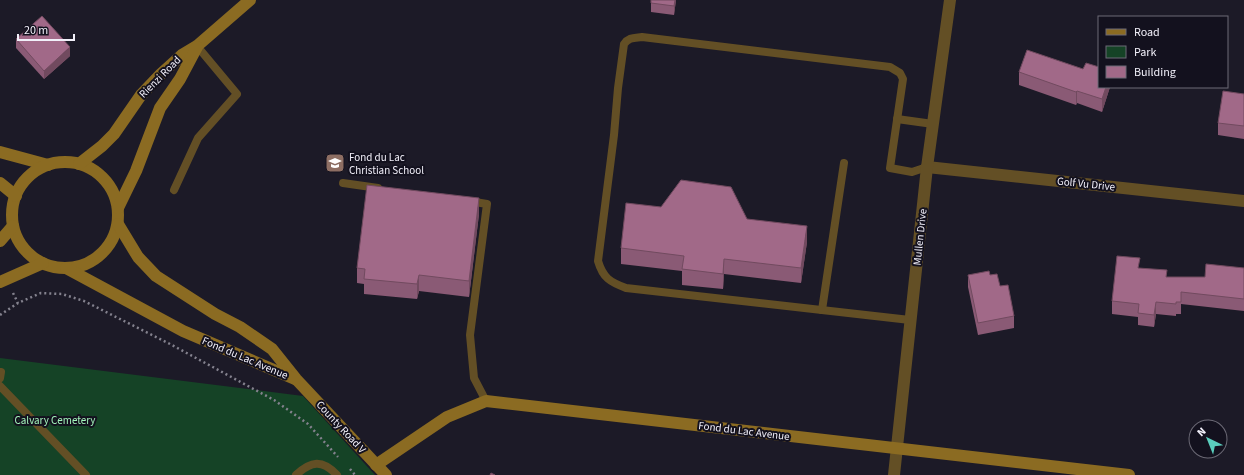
<svg xmlns="http://www.w3.org/2000/svg" width="1244" height="475" viewBox="0 0 1244 475" font-family="'Source Sans 3',sans-serif">
<rect width="100%" height="100%" fill="#1c1a27"/>
<polygon fill="#154326" points="0,358 303,396 375,475 0,475"/>
<g fill="none" stroke-linecap="round" stroke-linejoin="round">
<g stroke="#84828e" stroke-width="2.5" stroke-dasharray="2 3" stroke-linecap="butt">
<polyline points="13,293 18,303"/>
<polyline points="0,315 18,303 41,293 62,294 84,301 170,344 274,400 308,424 338,457"/>
<polyline points="350,469 355,475"/>
</g>
<g stroke="#634f25" stroke-width="8">
<polyline points="897,119 933,124"/>
<polyline points="343,183 378,188"/>
<polyline points="174,190 198,138 237,94 197,46"/>
<polyline points="469,201 487,204 470,335 474,378 486,401"/>
<polyline points="822,310 844,163"/>
<path d="M910 320 626 288C610 282 603 278 598 261L614 135 618 88 624 44C629 37 634 38 642 37L890 67 900 73 903 79 890 168 912 172 927 167"/>
<polyline points="0,378 1,372"/>
<polyline points="0,386 86,475"/>
<path d="M296 475C311 461 322 459 337 475"/>
</g>
<g stroke="#634f25" stroke-width="12">
<polyline points="927,167 1244,201"/>
<polyline points="894,475 927,167 950,0"/>
</g>
<g stroke="#8b6b22" stroke-width="12">
<polyline points="0,152 48,165"/>
<circle cx="65" cy="215" r="53"/>
<polyline points="79,164 102,146 114,134 141,95 161,74 182,55 197,46 250,0"/>
<polyline points="0,183 16,196"/>
<polyline points="118,208 136,171 160,108 180,79 197,47"/>
<polyline points="118,224 138,257 156,276 215,314 240,327 272,349 296,379 386,475"/>
<polyline points="0,241 13,226"/>
<polyline points="66,268 183,331 295,379"/>
<polyline points="0,282 43,263"/>
<polyline points="376,465 447,417 486,401 1129,475"/>
</g>
</g>
<g fill="#8a5a75">
<polygon points="676,0 674,15 651,12 651,3"/>
<polygon points="16,39 70,56 44,79 16,48"/>
<polygon points="1019,72 1110,87 1102,112 1077,103 1076,105 1019,85"/>
<polygon points="1244,94 1244,139 1218,135 1218,123"/>
<polygon points="479,214 469,297 419,291 417,299 364,294 364,284 357,283 357,268"/>
<polygon points="747,219 807,242 801,283 724,274 723,289 682,285 682,271 621,264 621,248"/>
<polygon points="1140,268 1167,277 1205,277 1244,268 1244,311 1181,304 1181,314 1176,314 1176,316 1156,314 1154,327 1138,325 1138,317 1112,314 1112,301"/>
<polygon points="968,275 990,275 1000,286 1014,316 1014,328 978,335 968,287"/>
</g>
<g fill="#714a5f">
<polygon points="675,0 676,0 674,15 674,6"/>
<polygon points="70,47 70,56 44,79 44,71"/>
<polygon points="1106,87 1110,87 1102,112 1102,99"/>
<polygon points="1077,91 1077,103 1076,105 1076,92"/>
<polygon points="479,198 479,214 469,297 469,281"/>
<polygon points="807,226 807,242 801,283 801,268"/>
<polygon points="724,259 724,274 723,289 723,274"/>
<polygon points="419,275 419,291 417,299 417,284"/>
<polygon points="1156,302 1156,314 1154,327 1154,315"/>
</g>
<g fill="#a16988" stroke="#714a5f">
<polygon points="651,0 675,0 674,6 651,3"/>
<polygon points="42,16 70,47 44,71 16,39"/>
<polygon points="1027,50 1083,69 1086,63 1099,67 1099,87 1106,87 1102,99 1077,91 1076,92 1019,72"/>
<polygon points="1223,91 1244,94 1244,126 1218,123"/>
<polygon points="681,180 731,187 747,219 807,226 801,268 724,259 723,274 682,269 684,256 621,248 626,203 661,207"/>
<polygon points="367,185 479,198 469,281 419,275 417,284 364,279 365,269 357,268"/>
<polygon points="1117,256 1140,258 1138,268 1167,270 1166,277 1205,277 1206,264 1244,268 1244,299 1181,292 1181,302 1176,302 1176,304 1156,302 1154,315 1138,313 1139,304 1112,301"/>
<polygon points="989,271 990,275 997,274 1000,286 1008,285 1014,316 978,323 968,275"/>
<polygon points="491,473 495,475 490,475"/>
</g>
<defs>
<symbol id="school-square" viewBox="-11 -11 22 22"><rect x="-9" y="-9" width="18" height="18" rx="4" fill="#8d6e63" stroke="#13111e"/><path d="M0-5L7-2L0 1L-7-2ZM-4 1L0 2.5L4 1V4Q0 6-4 4Z" fill="#fff"/></symbol>
</defs>
<g fill-rule="evenodd">
<use href="#school-square" x="324" y="152" width="22" height="22"/>
</g>
<g text-anchor="middle" dominant-baseline="central" stroke-width="4" stroke-linejoin="round" paint-order="stroke">
<g font-size="11" fill="#f2f0fa" stroke="#13111e">
<text transform="translate(160 77) rotate(-45)">Rienzi Road</text>
<text transform="translate(1086 184) rotate(6)">Golf Vu Drive</text>
<text transform="translate(920 237) rotate(-84)">Mullen Drive</text>
<text transform="translate(245 358) rotate(23)">Fond du Lac Avenue</text>
<text transform="translate(341 427) rotate(47)">County Road V</text>
<text transform="translate(744 431) rotate(7)">Fond du Lac Avenue</text>
</g>
<g font-size="11" fill="#f2f0fa" stroke="#13111e" text-anchor="start">
<text x="349" y="157">Fond du Lac<tspan x="349" dy="13">Christian School</tspan></text>
</g>
<g font-size="11" fill="#a3f5bb" stroke="#13111e">
<text x="55" y="420">Calvary Cemetery</text>
</g>
</g>
<rect x="1098" y="16" width="130" height="72" fill="#13111e" stroke="#6c6a76"/>
<rect x="1106" y="29" width="20" height="6" fill="#8b6b22" stroke="#6c6a76"/>
<text x="1134" y="36" font-size="12" fill="#f2f0fa">Road</text>
<rect x="1106" y="46" width="20" height="12" fill="#154326" stroke="#6c6a76"/>
<text x="1134" y="56" font-size="12" fill="#f2f0fa">Park</text>
<rect x="1106" y="66" width="20" height="12" fill="#a16988" stroke="#6c6a76"/>
<text x="1134" y="76" font-size="12" fill="#f2f0fa">Building</text>
<g transform="translate(1208 439) rotate(317)"><circle r="19" fill="#13111e" stroke="#6c6a76"/>
<path d="M0-3L7 15L0 10L-7 15Z" fill="#5acebd"/>
<text y="-6" font-size="11" font-weight="bold" text-anchor="middle" fill="#f2f0fa">N</text>
</g>
<path d="M18 34v6h56v-6" fill="none" stroke="#f2f0fa" stroke-width="2"/>
<text x="24" y="34" font-size="12" fill="#f2f0fa" stroke="#13111e" stroke-width="3" paint-order="stroke">20 m</text>
</svg>
